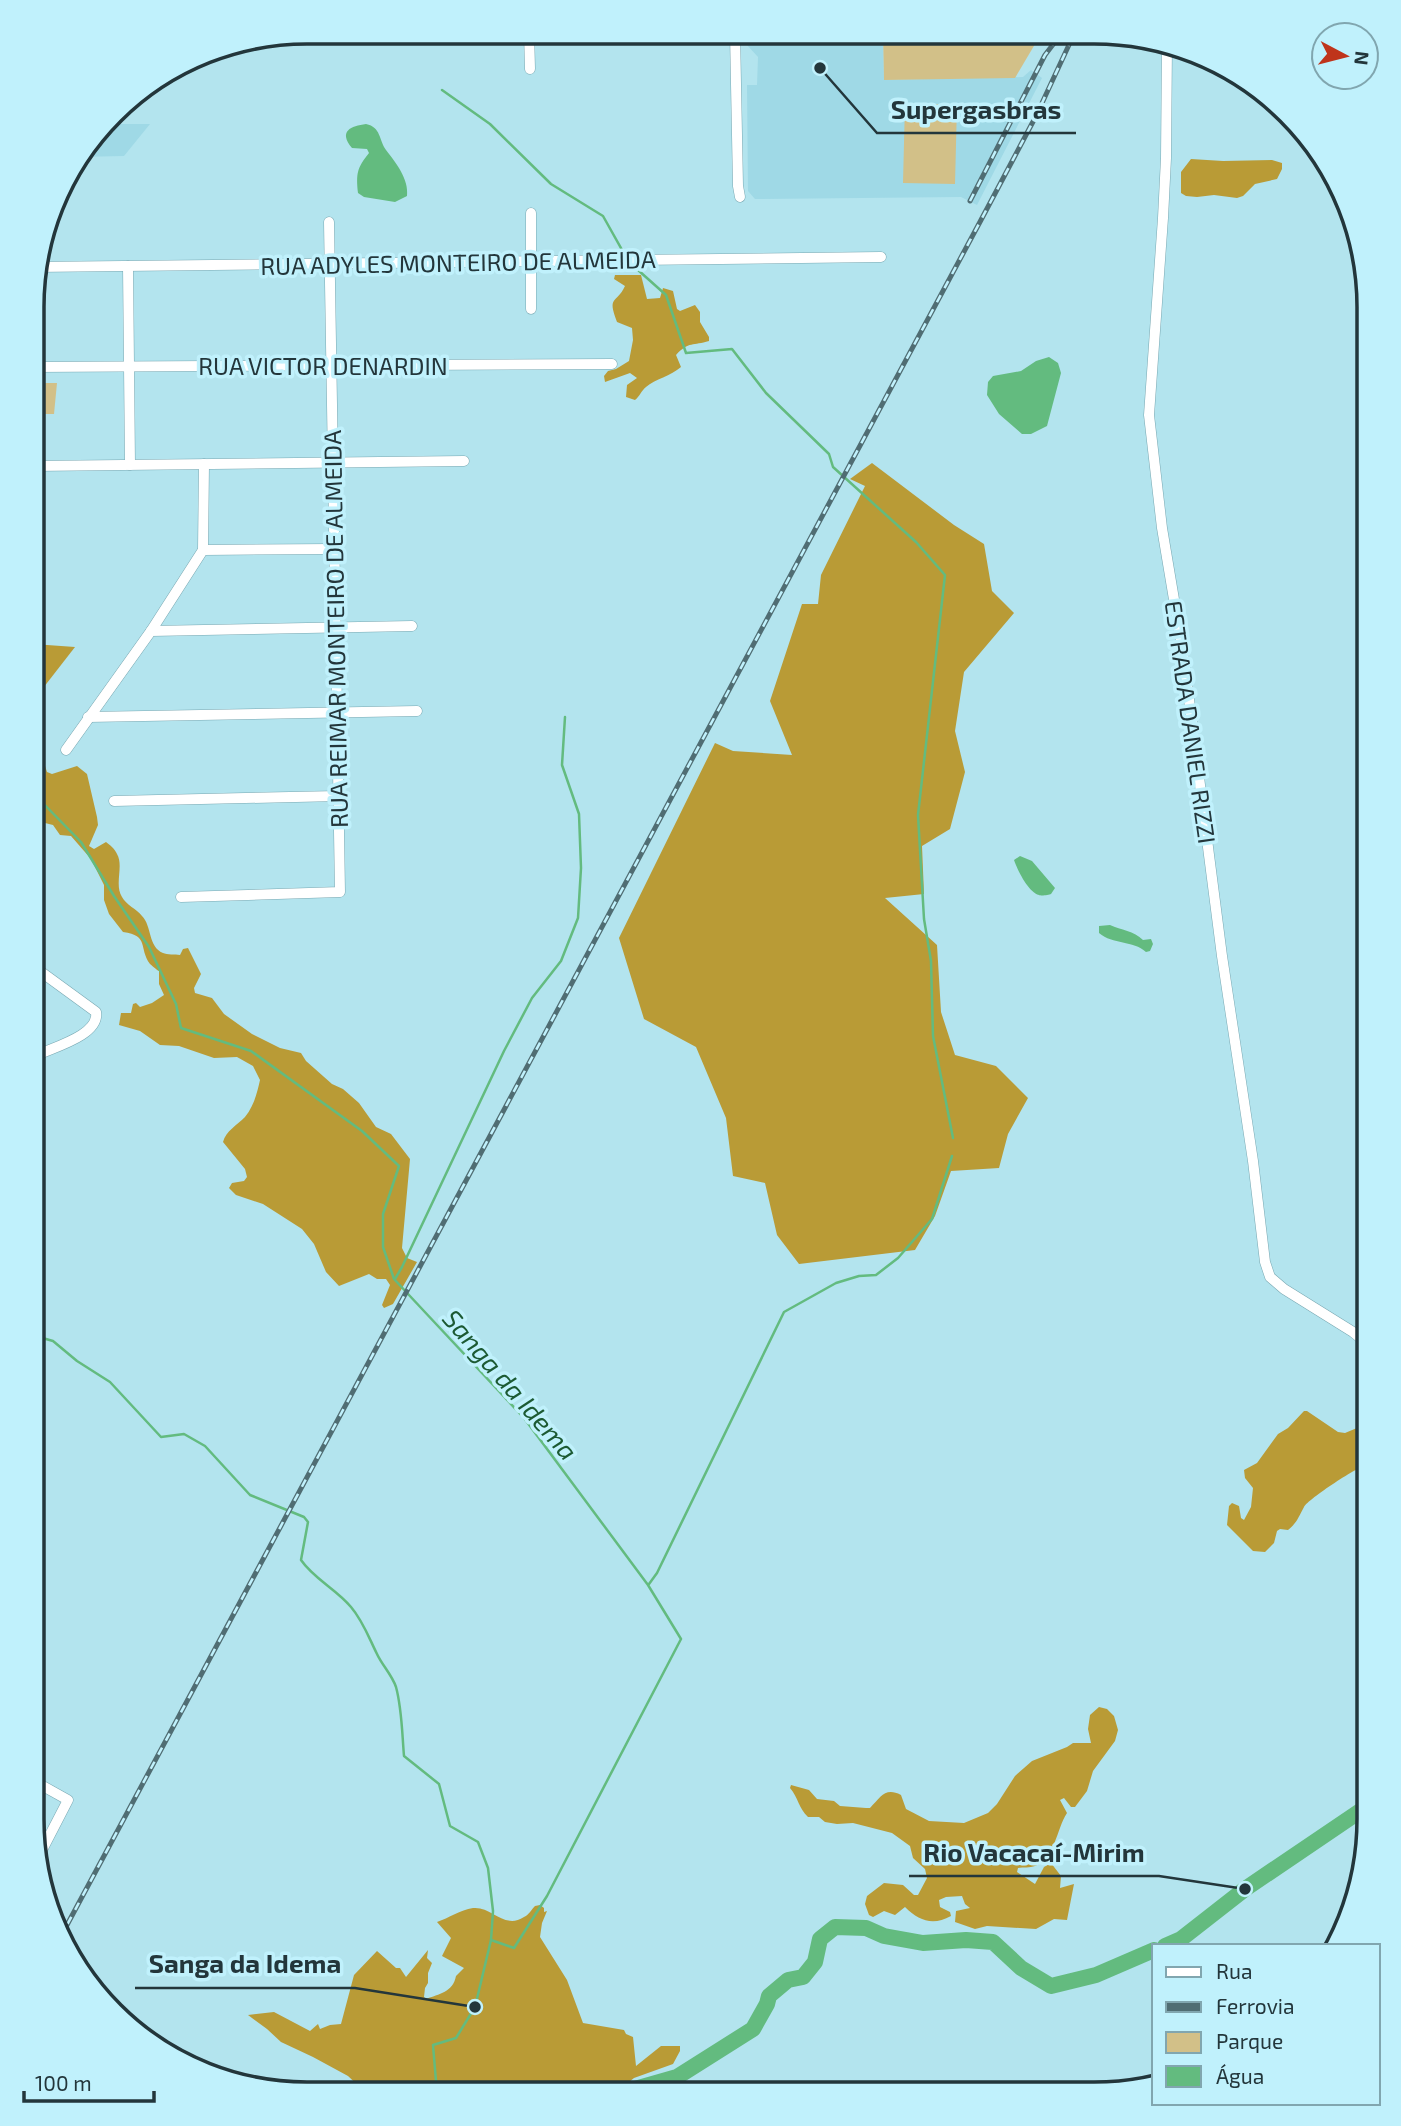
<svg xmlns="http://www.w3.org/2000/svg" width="1401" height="2126" viewBox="0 0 1401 2126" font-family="'Exo 2',sans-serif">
<rect width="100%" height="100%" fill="#b3e4ee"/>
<g fill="#9fd9e6">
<polygon points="758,33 883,33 884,80 1023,77 1031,70 1042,78 977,205 961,197 755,199 748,191 747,85 757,85 758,57 747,45 747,35 757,35"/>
<polygon points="105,124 150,124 124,156 78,157"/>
</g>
<g fill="#d2c088">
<polygon points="883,33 1041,34 1015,78 884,80"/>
<polygon points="905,103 957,105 955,184 903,183"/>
<polygon points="34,383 57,383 54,414 34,414"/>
</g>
<g fill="#b99b36">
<polygon points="1191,159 1223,161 1272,160 1282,163 1282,169 1277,179 1255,184 1243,196 1237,198 1214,195 1197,197 1186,196 1181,193 1181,172"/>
<path d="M615 275H641L647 299 660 298 663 288 673 291 677 309 680 311 695 305 700 312V322L709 337V341C693 346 689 341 676 355L681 367C671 376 655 379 646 387 641 391 640 396 635 400L626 397 627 385 637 378 630 373 605 382 604 376 608 371 616 369 629 361 633 340 632 328 617 322C607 295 616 305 625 286L614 279Z"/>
<polygon points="872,463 954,525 984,544 992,591 1014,613 964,672 955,731 965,772 950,829 922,846 924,894 885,898 937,945 941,1012 955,1055 996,1066 1028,1098 1008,1134 999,1168 951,1171 935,1216 915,1250 799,1264 777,1235 765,1183 733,1176 726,1118 696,1047 644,1019 619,938 715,743 733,751 792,755 770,701 802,604 818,604 821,575 865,486 850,479"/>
<polygon points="33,644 75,647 33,701"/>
<path d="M33 729 47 772 52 774 77 766 87 774 97 817 98 825 89 846 94 849 106 842C110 845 115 849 117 854 124 866 114 884 122 897 126 905 137 909 142 916 152 926 148 947 163 953 167 955 175 954 180 955L183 949 188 948 201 974 194 988 195 993 212 998 224 1014 252 1034 280 1048 301 1053 306 1061 332 1084 343 1089 359 1103 376 1127 391 1134 410 1159 402 1248 407 1258 417 1262 393 1304 384 1308 382 1305 390 1285 386 1279H377L369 1274 339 1286 326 1272 314 1244 302 1229 263 1204 236 1195 229 1188 232 1183 244 1181 247 1177 245 1169 223 1142C226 1131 237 1125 245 1117 254 1106 257 1093 260 1080L253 1066 237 1057 214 1058 179 1046 160 1045 140 1031 119 1025 121 1013H131L133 1004 136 1003 140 1007 152 1003 164 995 159 984V971C158 971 150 964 150 964 138 947 150 936 123 932L109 914 104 900V885L91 859 71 836 60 835 53 825 33 820Z"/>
<path d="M1304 1411H1307L1338 1432 1345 1433 1369 1423V1464C1360 1465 1308 1499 1304 1507 1299 1516 1297 1523 1288 1530L1280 1529 1277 1531 1274 1543 1265 1552 1253 1551 1227 1525 1229 1506 1232 1503 1239 1506 1241 1518 1244 1520 1251 1507 1253 1488 1245 1478 1244 1470 1257 1463 1278 1434 1288 1428Z"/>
<path d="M1099 1707 1107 1709 1114 1716 1118 1730 1115 1741 1093 1771 1087 1791 1075 1807H1071L1064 1798 1060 1800 1067 1813C1056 1830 1055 1859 1035 1866 1030 1868 1023 1867 1018 1868L1017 1872 1035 1884 1044 1867 1051 1863 1061 1876 1060 1888 1074 1884 1067 1920 1054 1919 1036 1929 987 1926 975 1929 955 1922 956 1911 970 1908 965 1904 962 1896 946 1897 939 1900 940 1907 950 1912 951 1916C933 1926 919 1921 905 1907L895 1915 884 1911 873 1917 869 1915 865 1904 867 1896 884 1883 903 1885 914 1895H918L927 1878 925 1869 913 1858 910 1846 892 1833 853 1823 837 1824 825 1822 819 1817H808C799 1809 798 1797 790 1788L791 1785 809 1790 817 1799 834 1801 840 1806 866 1808H870C881 1797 885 1787 901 1795L906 1809 929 1821 964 1823 988 1813 997 1804 1015 1776 1032 1761 1067 1747 1073 1743H1091L1088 1729 1090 1715Z"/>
<path d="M540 1905 544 1908V1912L547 1911 542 1923 540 1937 567 1980 583 2023 624 2030 626 2034 633 2037 636 2066 661 2046H680V2051L673 2064 634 2078 615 2093 365 2092 348 2076 313 2057 281 2042 267 2029 248 2015 274 2012 310 2031 318 2024 320 2029 330 2025 341 2024 354 1975 377 1951 396 1968H400L406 1977 428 1950 427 1958 432 1963 428 1973V1983L425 1988 424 1997 426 1999C439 1994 453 1992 456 1976L464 1968 442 1956 451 1938 437 1922C449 1918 460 1910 473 1908 492 1906 504 1930 524 1917 528 1916 532 1909 535 1906Z"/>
</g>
<g fill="#63bb7f">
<path d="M366 124C381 127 379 140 386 150 396 163 409 179 407 196L395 202 364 197 358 193C356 173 357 168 369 153L367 149 352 148C338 131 351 126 366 124Z"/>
<polygon points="1049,357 1058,363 1061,373 1047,426 1031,434 1022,434 999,414 987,395 988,382 993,376 1021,371 1036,361"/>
<path d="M1020 856 1032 861 1055 888 1051 894C1049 895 1041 896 1039 895 1028 892 1017 869 1014 860Z"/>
<path d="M1110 925C1121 930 1134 931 1143 940L1151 939 1153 944 1150 951 1146 952C1133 940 1113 945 1099 933V926Z"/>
</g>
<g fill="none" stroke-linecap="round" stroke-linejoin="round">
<g stroke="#63bb7f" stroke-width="2.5">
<polyline points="442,90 490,124 551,184 603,216 626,257"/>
<polyline points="629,262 666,295 686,353 732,349 766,393 829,454 833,467 916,542 945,575 918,815 924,919 931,961 933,1036 953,1138"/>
<polyline points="33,793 81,842 114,896 149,947 176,1004 181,1028 251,1051 362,1131 399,1166 383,1214 383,1247 394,1279 524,1418 648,1585 681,1639 547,1896 514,1948 491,1940"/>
<polyline points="395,1279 402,1267 504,1051 532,998 561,961 578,918 581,868 579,814 562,765 565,717"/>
<path d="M32 1335 53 1341 77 1361 110 1382 161 1437 184 1434 205 1446 250 1495 304 1517 308 1522 301 1560C314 1579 336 1589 351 1607 363 1621 369 1638 377 1654 382 1665 392 1675 396 1687 402 1709 402 1733 404 1756L439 1784 450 1826 478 1842 488 1868 493 1911 491 1940 475 2007 456 2038 433 2045 437 2093"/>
<polyline points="649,1584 657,1573 784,1312 836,1283 859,1276 876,1275 898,1258 932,1219 952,1156"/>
</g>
<g stroke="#63bb7f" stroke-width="16">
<polyline points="1165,1946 1181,1939 1245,1889 1369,1805"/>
<polyline points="621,2093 677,2077 753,2029 767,2004 769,1996 788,1980 803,1977 815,1962 820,1939 835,1927 866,1928 884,1936 923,1943 966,1940 993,1942 1021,1968 1051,1986 1096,1975 1154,1950"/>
</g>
<defs>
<g id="minor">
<polyline points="529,32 530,69"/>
<polyline points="735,33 738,186 740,197"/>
<polyline points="1167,44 1166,158 1163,218 1149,415 1162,528 1183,653 1222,956 1253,1161 1265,1262 1270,1277 1284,1289 1353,1332 1369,1345"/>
<polyline points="531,213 531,309"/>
<polyline points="128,266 130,465"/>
<polyline points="35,267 881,257"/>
<polyline points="34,367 612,364"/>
<polyline points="34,466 464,461"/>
<polyline points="203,550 334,549"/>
<polyline points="151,631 412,626"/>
<polyline points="88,717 417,711"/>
<polyline points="66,750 151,631 203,550 204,464"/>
<polyline points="114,801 338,796"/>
<polyline points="181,897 340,892 329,222"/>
<path d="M33 1057C50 1048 100 1036 96 1012L33 966"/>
<polyline points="32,1780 68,1800 39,1856"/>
</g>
<polyline id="tertiary" points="292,34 590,32"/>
</defs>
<use href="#minor" stroke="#79a8b2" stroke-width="11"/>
<use href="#tertiary" stroke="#79a8b2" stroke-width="14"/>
<use href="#minor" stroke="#fff" stroke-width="10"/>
<use href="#tertiary" stroke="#fff" stroke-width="12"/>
<defs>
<g id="rail">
<polyline points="970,201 1045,55 1061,34"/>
<polyline points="60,1938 981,220 1036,116 1074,34"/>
</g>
</defs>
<use href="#rail" stroke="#506d73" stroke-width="5"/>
<use href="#rail" stroke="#c0f1fc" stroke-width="2.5" stroke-dasharray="8" stroke-linecap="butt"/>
</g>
<g text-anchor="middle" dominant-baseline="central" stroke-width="7" stroke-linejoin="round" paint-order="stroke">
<g font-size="24" fill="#23363b" stroke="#c0f1fc">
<text transform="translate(458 262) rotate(-1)">RUA ADYLES MONTEIRO DE ALMEIDA</text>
<text x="323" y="365">RUA VICTOR DENARDIN</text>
<text transform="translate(335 629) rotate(-91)">RUA REIMAR MONTEIRO DE ALMEIDA</text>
<text transform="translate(1191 722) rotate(82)">ESTRADA DANIEL RIZZI</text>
</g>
<g font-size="26" font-style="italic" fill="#1c5a33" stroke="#c0f1fc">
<text transform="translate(511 1384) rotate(49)">Sanga da Idema</text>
</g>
</g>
<path d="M0 0H1401V2126H0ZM307 44H1094A263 263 0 0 1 1357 307V1819A263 263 0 0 1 1094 2082H307A263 263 0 0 1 44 1819V307A263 263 0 0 1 307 44Z" fill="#c0f1fc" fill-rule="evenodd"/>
<path fill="none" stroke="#23363b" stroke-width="3.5" d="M307 44H1094A263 263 0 0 1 1357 307V1819A263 263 0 0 1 1094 2082H307A263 263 0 0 1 44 1819V307A263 263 0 0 1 307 44Z"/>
<path fill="none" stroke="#23363b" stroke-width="2.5" d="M820 68L877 133H1076M1245 1889L1159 1876H909M475 2007L355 1988H135"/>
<g fill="#23363b" stroke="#c0f1fc" stroke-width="2.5">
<circle cx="820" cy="68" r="7"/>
<circle cx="1245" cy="1889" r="7"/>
<circle cx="475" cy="2007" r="7"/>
</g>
<g font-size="26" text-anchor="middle" font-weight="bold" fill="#23363b" stroke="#c0f1fc" stroke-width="7" stroke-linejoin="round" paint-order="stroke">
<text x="976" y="119">Supergasbras</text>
<text x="1034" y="1862">Rio Vacacaí-Mirim</text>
<text x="245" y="1973">Sanga da Idema</text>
</g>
<rect x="1152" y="1944" width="228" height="161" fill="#c0f1fc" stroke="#81a6af" stroke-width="2"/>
<rect x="1166" y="1967" width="35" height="10" fill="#ffffff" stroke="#81a6af" stroke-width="2"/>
<text x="1216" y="1979" font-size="21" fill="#23363b">Rua</text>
<rect x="1166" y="2002" width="35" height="10" fill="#506d73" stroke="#81a6af" stroke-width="2"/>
<text x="1216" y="2014" font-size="21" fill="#23363b">Ferrovia</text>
<rect x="1166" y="2032" width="35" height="21" fill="#d2c088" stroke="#81a6af" stroke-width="2"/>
<text x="1216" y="2049" font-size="21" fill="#23363b">Parque</text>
<rect x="1166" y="2066" width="35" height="21" fill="#63bb7f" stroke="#81a6af" stroke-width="2"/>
<text x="1216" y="2084" font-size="21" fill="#23363b">Água</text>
<g transform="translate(1345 56) rotate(97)"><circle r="33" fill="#c0f1fc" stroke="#81a6af" stroke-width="2"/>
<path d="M0-5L12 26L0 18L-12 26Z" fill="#bf341b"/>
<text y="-10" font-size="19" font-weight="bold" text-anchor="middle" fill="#23363b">N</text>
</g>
<path d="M24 2091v10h130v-10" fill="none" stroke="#23363b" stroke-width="3.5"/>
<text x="35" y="2091" font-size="21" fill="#23363b" stroke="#c0f1fc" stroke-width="5" paint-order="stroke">100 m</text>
</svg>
